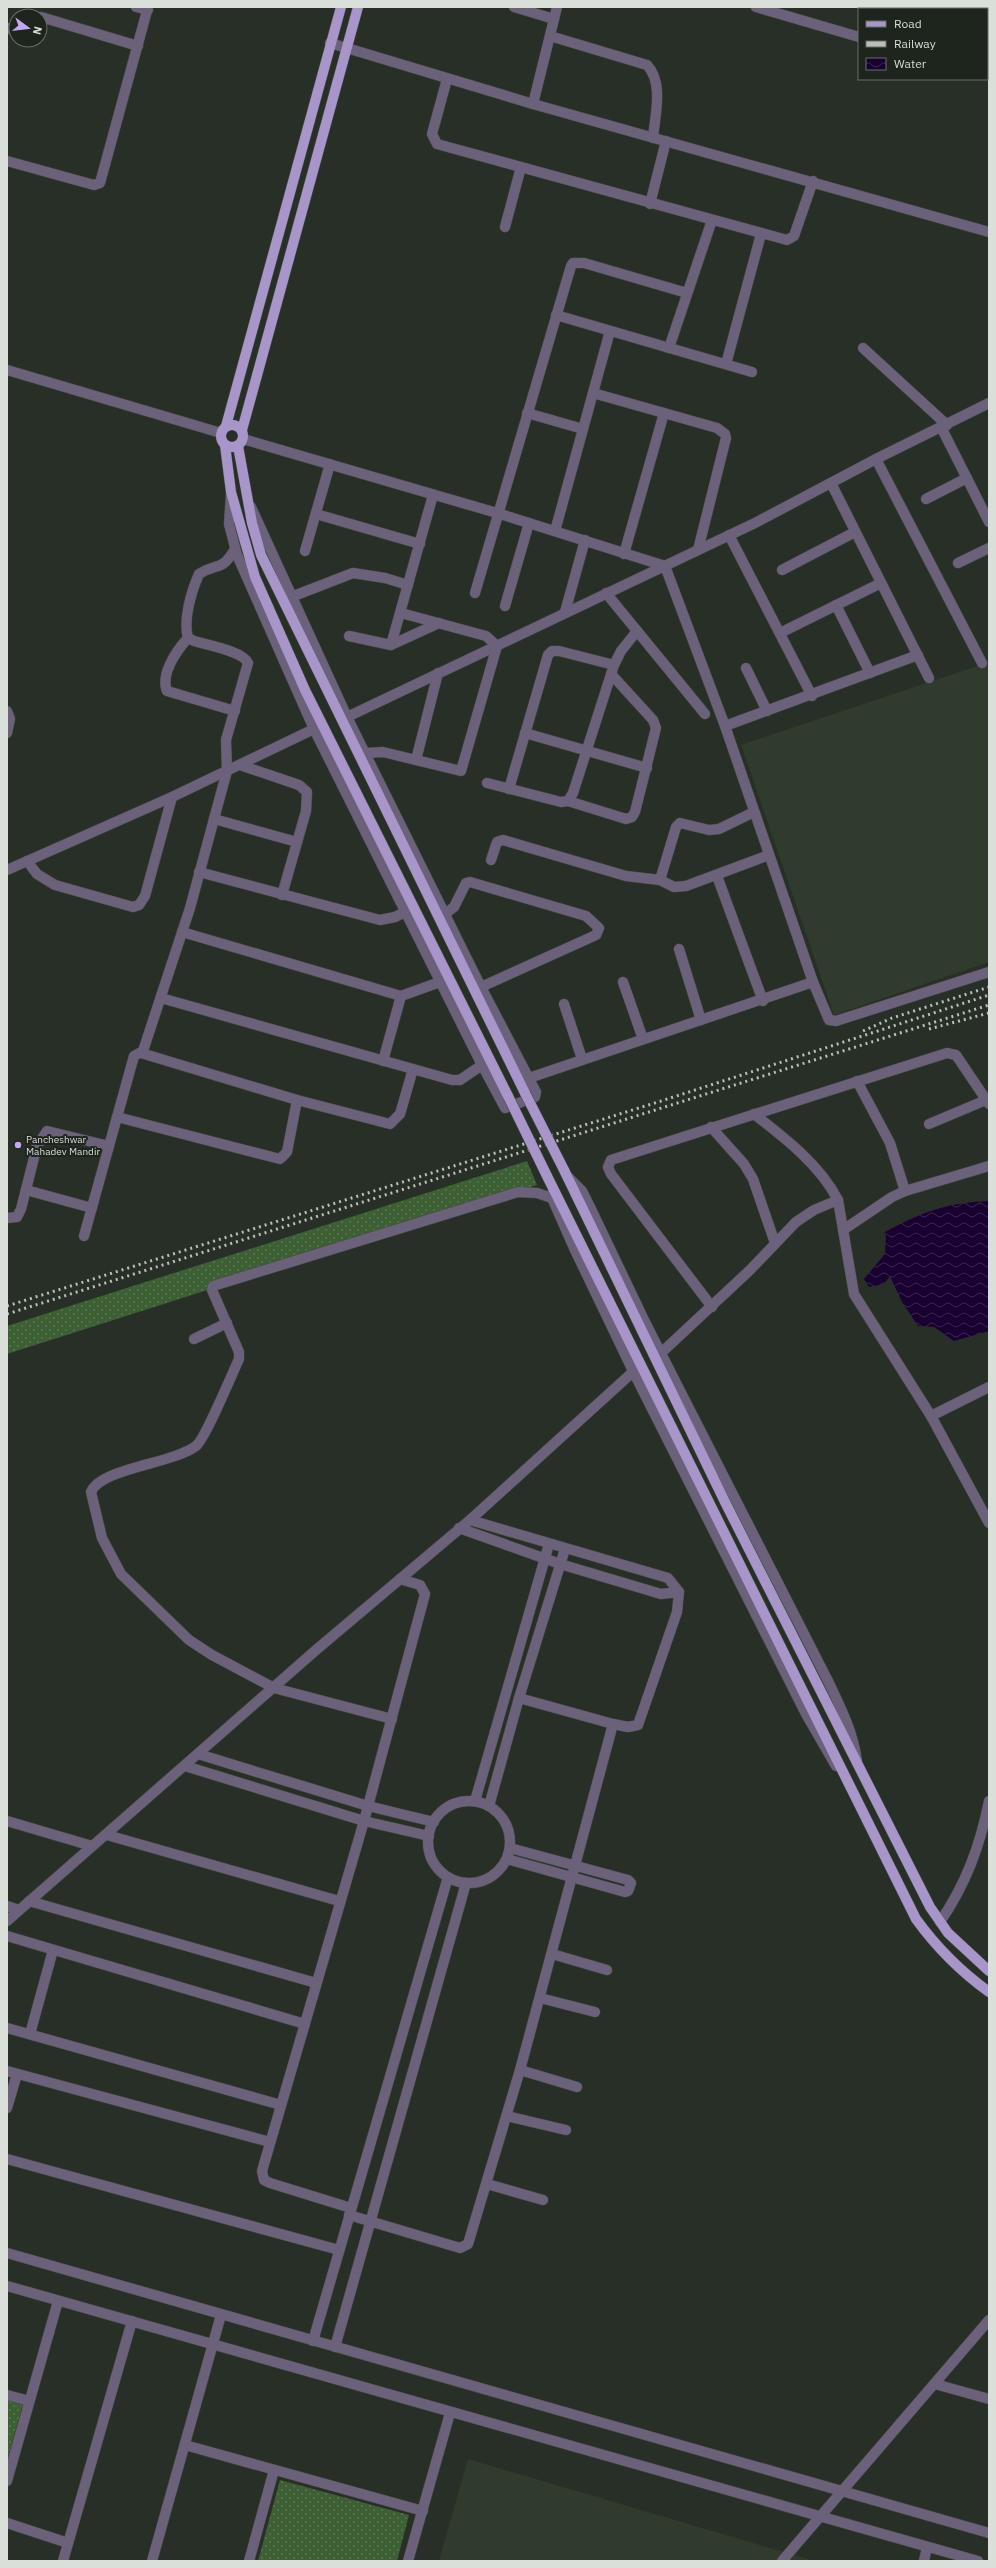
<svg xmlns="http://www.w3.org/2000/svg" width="996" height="2568" viewBox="0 0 996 2568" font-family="'IBM Plex Sans',sans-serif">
<defs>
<pattern id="grass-dots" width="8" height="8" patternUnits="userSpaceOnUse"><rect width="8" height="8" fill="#3c5f34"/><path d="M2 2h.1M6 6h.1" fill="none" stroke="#587651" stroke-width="1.8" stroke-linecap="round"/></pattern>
<pattern id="water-waves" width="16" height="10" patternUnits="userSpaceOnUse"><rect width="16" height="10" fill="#190132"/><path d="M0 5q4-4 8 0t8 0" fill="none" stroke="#3a264f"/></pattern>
</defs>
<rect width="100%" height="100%" fill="#282f26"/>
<g fill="#303b2e">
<polygon points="989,662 989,962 834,1015 741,745"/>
<polygon points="468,2459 814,2561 439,2561"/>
</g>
<g fill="url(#grass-dots)">
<polygon points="527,1161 537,1185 7,1354 7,1326"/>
<polygon points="7,2399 23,2404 7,2461"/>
<polygon points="280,2480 409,2515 397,2561 258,2561"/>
</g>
<path fill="url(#water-waves)" d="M989 1201V1331L954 1341 934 1327 918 1326 902 1302 890 1276 884 1284 869 1287 864 1279 885 1254 886 1235 883 1233C922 1212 945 1203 989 1201Z"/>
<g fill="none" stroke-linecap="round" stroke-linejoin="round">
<defs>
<g id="minor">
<polyline points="136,7 148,10"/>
<polyline points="514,7 554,19"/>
<polyline points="756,7 859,37"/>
<polyline points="885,9 885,7"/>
<polyline points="41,17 138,46"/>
<polyline points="7,28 16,31"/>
<path d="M550 36 647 65C664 83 655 115 653 138"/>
<polyline points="330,43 533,104 989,232"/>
<polyline points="987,73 989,74"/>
<polyline points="447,79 432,134 437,144 787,240 794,236 813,181"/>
<polyline points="533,104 557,7"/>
<polyline points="7,161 94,185 100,183 148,7"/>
<polyline points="650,204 666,141"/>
<polyline points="505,227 521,167"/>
<polyline points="556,315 752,372"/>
<polyline points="669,348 712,220"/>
<polyline points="863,348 947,425"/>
<polyline points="726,364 761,234"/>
<polyline points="7,370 221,433"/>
<polyline points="593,393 717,428 725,434 726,438 698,550"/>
<polyline points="527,413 583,429"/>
<polyline points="941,427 989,522"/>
<polyline points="243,439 497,513 665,566 725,726 813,982 829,1020 836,1021 989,972"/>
<polyline points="876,459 982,663"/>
<polyline points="831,483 929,678"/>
<polyline points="231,494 229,524 237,555 314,729 482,1065 505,1108 535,1097 536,1092 481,987 347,717 251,507"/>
<polyline points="926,499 967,478"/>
<polyline points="316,514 420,544"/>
<polyline points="555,531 610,331"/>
<polyline points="729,535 812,696"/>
<polyline points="305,551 330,464"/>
<polyline points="624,554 664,413"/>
<polyline points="958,563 989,548"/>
<polyline points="782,570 855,532"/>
<polyline points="475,593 571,266 573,263 584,263 687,293"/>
<polyline points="606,593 705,714"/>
<polyline points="291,597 353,573 385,578 408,585"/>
<polyline points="836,605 870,673"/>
<polyline points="505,606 529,523"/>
<polyline points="565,612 585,540"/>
<polyline points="780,633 881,583"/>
<polyline points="349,636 391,645 439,623"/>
<path d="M188 638C177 650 160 674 167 691L235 711"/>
<polyline points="391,645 433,495"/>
<polyline points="746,668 767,711"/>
<polyline points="7,711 10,719 7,733"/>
<polyline points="347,717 755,523 876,459 989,403"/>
<polyline points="725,726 918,655"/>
<polyline points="525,733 647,768"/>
<polyline points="366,753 383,752 461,771 497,646 486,636 401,613"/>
<polyline points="416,760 438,673"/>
<polyline points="240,765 299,785 307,792 306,811 282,895"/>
<polyline points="487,783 561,802 568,801 573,793 614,665 621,651 637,631"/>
<polyline points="509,789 548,655 552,651 559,651 614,665"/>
<polyline points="568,801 626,819 632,817 635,812 656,728 653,720 611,674"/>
<polyline points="214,819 297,842"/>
<polyline points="491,860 497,842 503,840 626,876 660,880 676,827 680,823 709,830 719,829 754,812"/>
<polyline points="27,861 37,874 55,885 133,907 139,905 145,896 172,797"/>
<polyline points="7,870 172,797 314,729"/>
<polyline points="199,872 380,920 395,917 405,912"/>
<polyline points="717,876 763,1001"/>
<polyline points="660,880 674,887 686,886 769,855"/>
<polyline points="445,914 454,907 466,883 470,882 586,916 599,928 596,935 481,987"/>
<polyline points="182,932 401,996 440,982"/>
<polyline points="679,949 701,1020"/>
<polyline points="623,982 643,1039"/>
<polyline points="161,998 452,1080 460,1080 482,1065"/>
<polyline points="564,1004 582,1059"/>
<polyline points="141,1053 297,1100 390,1124 400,1114 413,1069"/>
<polyline points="383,1061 401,996"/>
<polyline points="529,1078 813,982"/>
<polyline points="857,1081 890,1143 905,1191"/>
<path d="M754 1114C785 1138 820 1165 838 1200L854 1294 931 1416 989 1523"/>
<polyline points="117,1117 280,1159 287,1152 297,1100"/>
<polyline points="929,1124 986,1100"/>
<polyline points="711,1127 744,1164 753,1179 775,1243"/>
<path d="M567 1176 582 1191 591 1209 645 1322 828 1681C841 1708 853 1732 857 1761"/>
<polyline points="26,1190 92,1208"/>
<polyline points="553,1191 552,1198 574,1248 635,1375 806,1714 836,1766"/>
<polyline points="7,1218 17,1217 21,1209 37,1146 47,1131 109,1146"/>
<polyline points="843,1230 892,1197 905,1191 989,1166"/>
<path d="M84 1236 134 1056 143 1051 190 908 214 819 227 771 226 740 248 663C243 651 207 645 194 641L188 638C183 620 191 592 199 574 217 562 221 573 235 549"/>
<polyline points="712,1307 611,1174 608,1167 611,1160 947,1053 956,1055 989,1104"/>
<polyline points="194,1339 227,1323"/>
<polyline points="661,1353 750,1270 796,1222 814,1210 838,1200"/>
<polyline points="931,1416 989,1387"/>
<polyline points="470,1520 668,1578 679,1592 677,1612 638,1725 628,1727 613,1724 519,1698"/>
<polyline points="459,1528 560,1564 661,1594 679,1592"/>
<path d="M392 1719 274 1688 212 1655 189 1640 121 1574 102 1538 91 1492C101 1468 172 1464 196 1446 205 1439 232 1374 239 1359V1352L212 1290 213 1286 518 1192 537 1193 552 1198"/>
<polyline points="198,1754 368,1806 434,1822"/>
<polyline points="185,1766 364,1821 429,1836"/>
<polyline points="475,1801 549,1544"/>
<circle cx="469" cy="1842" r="41"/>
<polyline points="489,1806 519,1698 565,1549"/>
<polyline points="7,1821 92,1846"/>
<polyline points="107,1835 339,1901"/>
<polyline points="507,1859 625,1892 628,1891 631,1883 628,1880 510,1848"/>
<polyline points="29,1901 316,1983"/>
<polyline points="7,1906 19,1910"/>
<polyline points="7,1921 316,1650 470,1520 634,1371"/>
<path d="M940 1922C966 1884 980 1846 989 1801"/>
<polyline points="7,1936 305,2024"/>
<polyline points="552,1954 607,1970"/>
<polyline points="540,1998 595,2012"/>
<polyline points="7,2028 281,2105"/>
<polyline points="30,2034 53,1950"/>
<polyline points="520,2070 577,2087"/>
<polyline points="7,2071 270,2142"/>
<polyline points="7,2108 17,2074"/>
<polyline points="507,2116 566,2130"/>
<polyline points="7,2159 339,2250"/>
<polyline points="487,2184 543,2200"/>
<polyline points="351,2208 270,2183 264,2180 262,2171 364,1821 425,1594 420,1585 400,1579"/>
<polyline points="349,2215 460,2248 468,2244 520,2070 613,1724"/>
<polyline points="7,2253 989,2533"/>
<polyline points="7,2286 978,2561"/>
<polyline points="313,2341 448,1877"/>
<polyline points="335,2347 466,1883"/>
<polyline points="935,2384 989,2399"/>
<polyline points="7,2395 29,2401"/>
<polyline points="185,2445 423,2511"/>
<polyline points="7,2481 58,2301"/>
<polyline points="7,2523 68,2543"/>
<polyline points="63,2561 132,2321"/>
<polyline points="152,2561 221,2315"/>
<polyline points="249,2561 274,2470"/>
<polyline points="408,2561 450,2413"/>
<polyline points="782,2561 989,2320"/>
<polyline points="924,2561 927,2547"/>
</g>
<g id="major">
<circle cx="232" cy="436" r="11"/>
<polyline points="226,426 341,7"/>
<polyline points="242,430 358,7"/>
<polyline points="225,445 231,492 255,577 305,690 508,1096"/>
<polyline points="238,446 252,523 261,555 525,1093"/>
<polyline points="564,1170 726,1504 930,1907 948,1933 989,1971"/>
<path d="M547 1176 916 1919C937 1948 960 1971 989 1992"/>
</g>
</defs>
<use href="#minor" stroke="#444b43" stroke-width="11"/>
<use href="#major" stroke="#444b43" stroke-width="11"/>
<use href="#minor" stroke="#6b617b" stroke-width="10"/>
<use href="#major" stroke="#a895ca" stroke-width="10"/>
<g stroke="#babfb9" stroke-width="3" stroke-dasharray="2 4" stroke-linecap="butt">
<polyline points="929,1029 989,1013"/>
<polyline points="863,1031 892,1018 989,987"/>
<polyline points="7,1306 658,1102 989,995"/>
<polyline points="7,1314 989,1005"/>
</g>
<defs>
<g id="major-bridge">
<polyline points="525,1093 564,1170"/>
<polyline points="508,1096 547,1176"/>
</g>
</defs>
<use href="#major-bridge" stroke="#444b43" stroke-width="11" stroke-linecap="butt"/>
<use href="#major-bridge" stroke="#a895ca" stroke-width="10"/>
</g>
<circle fill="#c3a7f2" stroke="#1e251d" stroke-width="1.5" cx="18" cy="1145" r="4"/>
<g text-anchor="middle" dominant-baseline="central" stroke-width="4" stroke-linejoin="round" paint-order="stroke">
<g font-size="10" fill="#dadfd9" stroke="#1e251d" text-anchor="start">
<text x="26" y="1139">Pancheshwar<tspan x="26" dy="12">Mahadev Mandir</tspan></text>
</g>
</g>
<rect width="996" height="2568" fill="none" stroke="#dadfd9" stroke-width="16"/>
<rect x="858" y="8" width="130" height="72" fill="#1e251d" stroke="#696f68"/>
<rect x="866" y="21" width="20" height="6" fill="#a895ca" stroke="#696f68"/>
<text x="894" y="28" font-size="12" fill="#dadfd9">Road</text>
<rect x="866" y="41" width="20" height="6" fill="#babfb9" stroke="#696f68"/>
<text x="894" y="48" font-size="12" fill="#dadfd9">Railway</text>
<rect x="866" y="58" width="20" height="12" fill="url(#water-waves)" stroke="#696f68"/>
<text x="894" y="68" font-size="12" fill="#dadfd9">Water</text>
<g transform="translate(28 28) rotate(105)"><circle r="19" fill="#1e251d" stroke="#696f68"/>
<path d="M0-3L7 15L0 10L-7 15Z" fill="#c3a7f2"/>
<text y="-6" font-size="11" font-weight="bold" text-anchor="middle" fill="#dadfd9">N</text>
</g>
</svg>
